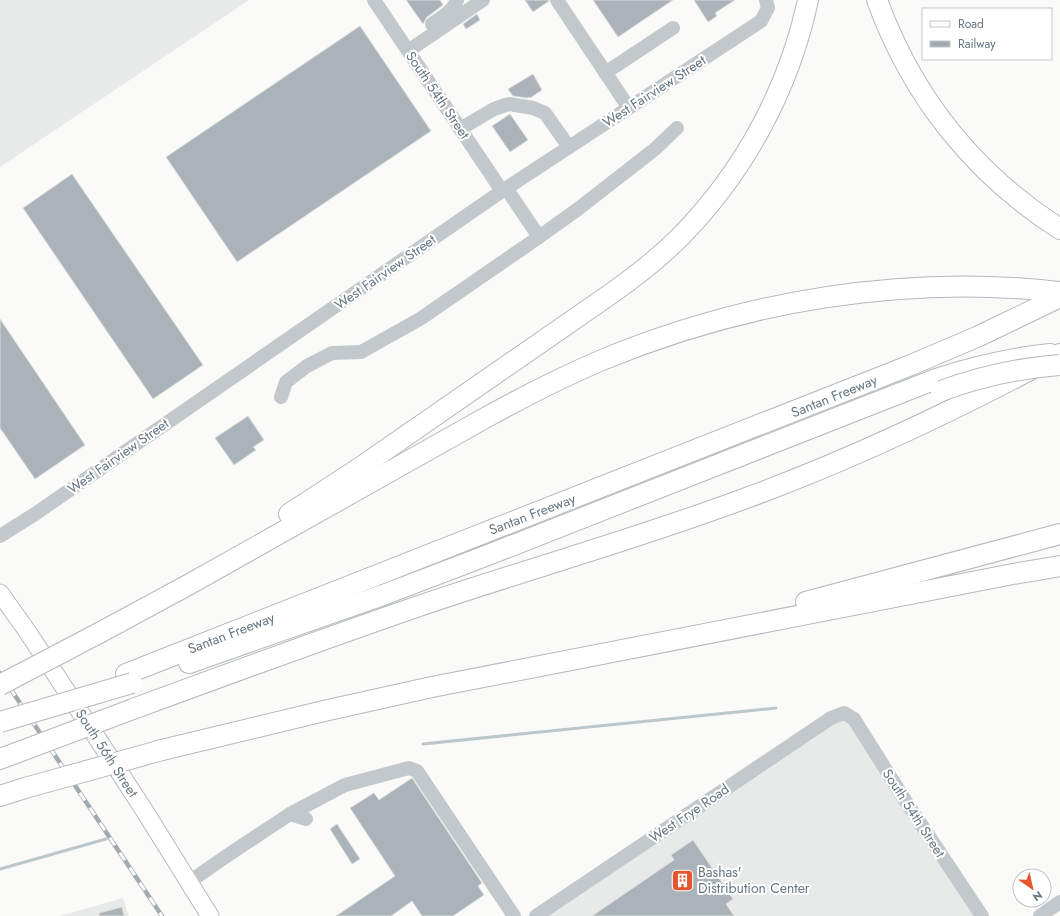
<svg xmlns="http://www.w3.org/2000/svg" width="1060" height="916" viewBox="0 0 1060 916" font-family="Jost,sans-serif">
<rect width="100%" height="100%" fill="#fafaf8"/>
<g fill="#e8e9e9">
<polygon points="0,0 249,0 0,167"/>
<polygon points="844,713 982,916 537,916"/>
<polygon points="123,898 129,916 60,916"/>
</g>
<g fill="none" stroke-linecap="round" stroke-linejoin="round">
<g stroke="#bbc7cb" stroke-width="3">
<polyline points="423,744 776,708"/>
<polyline points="0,869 106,839"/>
</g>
</g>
<g fill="#aab3b9" stroke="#dcdcda">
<polygon points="406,0 440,0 443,5 427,17 423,24"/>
<polygon points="525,0 549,0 549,1 533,12"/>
<polygon points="593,0 673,0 618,37"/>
<polygon points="694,0 735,0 715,13 717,16 708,22"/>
<polygon points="477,14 480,20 466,29 463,24"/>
<polygon points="360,26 431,131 237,262 166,157"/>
<polygon points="533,74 542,90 530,98 529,97 527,98 513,96 508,89"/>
<polygon points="510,114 528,140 510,152 492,126"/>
<polygon points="72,174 203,365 153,399 23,208"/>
<polygon points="0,319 85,445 35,479 0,428"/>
<polygon points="248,416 264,440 253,447 256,450 234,465 215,438"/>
<polygon points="412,778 482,883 478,886 484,895 453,916 422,916 412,901 391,916 336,916 395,876 350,808 374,793 379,800"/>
<polygon points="337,824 360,859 352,864 330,829"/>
<polygon points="693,840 733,899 726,904 734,916 592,916 674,860 671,855"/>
<polygon points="122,907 124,916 99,916 99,913"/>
</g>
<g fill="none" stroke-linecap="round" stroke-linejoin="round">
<defs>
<polyline id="major" points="0,593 27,631 56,675 144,810 210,916"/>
<g id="highway">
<path d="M877 0C912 96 974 174 1060 229"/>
<path d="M289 514 358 469 612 293C636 276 659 258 680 237 744 172 789 89 808 0"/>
<polyline points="806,602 1060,534"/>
<path d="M101 632 188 585 485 418C523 397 562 377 602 360 745 301 905 274 1060 292"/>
<path d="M189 663 383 595 488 555 936 379C973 367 1011 358 1050 354"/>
<polyline points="126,674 911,365 979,336 1060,297"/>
<path d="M133 709C228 674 323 639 419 606 525 570 633 540 738 501 849 461 956 410 1060 354"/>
<polyline points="162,750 324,711 432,687 1013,574 1060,566"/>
<polyline points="0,759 16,753"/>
<polyline points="0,796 25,788"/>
</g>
</defs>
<use href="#major" stroke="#b5babe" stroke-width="19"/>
<use href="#highway" stroke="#b4b9bd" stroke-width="22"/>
<g stroke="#c3c8cc" stroke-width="14">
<polyline points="374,0 502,191"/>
<polyline points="557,0 629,108"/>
<path d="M432 24C441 18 453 11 457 0"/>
<polyline points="408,51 483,0"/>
<polyline points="605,73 673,28"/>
<polyline points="460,129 494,109 509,104 533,108 545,113 569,147"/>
<polyline points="506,188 539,237"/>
<polyline points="281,397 286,382 307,366 332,353 361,352 420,319 539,237 578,209 655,149 677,128"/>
<polyline points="0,536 35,514 502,191 761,21 768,8 766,0"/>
<polyline points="290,814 345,785 409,768 417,771 514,916"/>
<polyline points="189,882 231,853 290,814 306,819"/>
<polyline points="536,916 831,718 844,713 854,719 903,797 982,916"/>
<polyline points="1040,916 1060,902"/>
</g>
<use href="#major" stroke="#fff" stroke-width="17"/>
<use href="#highway" stroke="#fff" stroke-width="20"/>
<defs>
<polyline id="rail" points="0,673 162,916"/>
</defs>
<use href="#rail" stroke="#a2aab0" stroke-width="4.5"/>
<use href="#rail" stroke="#fff" stroke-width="3" stroke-dasharray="9" stroke-linecap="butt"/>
<defs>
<g id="highway-bridge">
<path d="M941 391C979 377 1019 368 1060 365"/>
<polyline points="0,685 101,632"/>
<polyline points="0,722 132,683"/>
<polyline points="16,753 133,709"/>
<polyline points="25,788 162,750"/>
</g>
</defs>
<use href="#highway-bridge" stroke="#b4b9bd" stroke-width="22" stroke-linecap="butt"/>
<use href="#highway-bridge" stroke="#fff" stroke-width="20"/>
</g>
<defs>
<symbol id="building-square" viewBox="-11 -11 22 22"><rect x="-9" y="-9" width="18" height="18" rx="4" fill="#e4572e" stroke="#fff"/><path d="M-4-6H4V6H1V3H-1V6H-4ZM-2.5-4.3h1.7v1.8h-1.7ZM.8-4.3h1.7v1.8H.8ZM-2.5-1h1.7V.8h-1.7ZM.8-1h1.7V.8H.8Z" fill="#fff"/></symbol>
</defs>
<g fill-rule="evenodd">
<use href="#building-square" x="670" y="868" width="25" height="25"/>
</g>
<g text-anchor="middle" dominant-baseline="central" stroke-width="4" stroke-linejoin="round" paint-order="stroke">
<g font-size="14" fill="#657683" stroke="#fff">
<text transform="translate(654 91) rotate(-33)">West Fairview Street</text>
<text transform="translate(438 95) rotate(56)">South 54th Street</text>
<text transform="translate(385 272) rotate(-35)">West Fairview Street</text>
<text transform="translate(834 396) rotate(-22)">Santan Freeway</text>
<text transform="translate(118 456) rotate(-35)">West Fairview Street</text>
<text transform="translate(532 514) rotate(-21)">Santan Freeway</text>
<text transform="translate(231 633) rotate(-21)">Santan Freeway</text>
<text transform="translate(107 753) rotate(57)">South 56th Street</text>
<text transform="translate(689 813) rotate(-34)">West Frye Road</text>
<text transform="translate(914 813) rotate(57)">South 54th Street</text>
</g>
<g font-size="14" fill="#657683" stroke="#fff" text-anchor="start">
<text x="698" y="872">Bashas'<tspan x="698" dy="16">Distribution Center</tspan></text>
</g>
</g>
<rect x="922" y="8" width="130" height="52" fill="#ffffff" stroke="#c1c8cd"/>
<rect x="930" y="21" width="20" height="6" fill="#ffffff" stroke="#c1c8cd"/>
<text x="958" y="28" font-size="12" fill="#657683">Road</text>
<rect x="930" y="41" width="20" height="6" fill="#a2aab0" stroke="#c1c8cd"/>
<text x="958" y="48" font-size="12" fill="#657683">Railway</text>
<g transform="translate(1032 888) rotate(146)"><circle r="19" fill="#ffffff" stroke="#c1c8cd"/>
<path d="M0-3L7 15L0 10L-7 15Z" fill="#e4572e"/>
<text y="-6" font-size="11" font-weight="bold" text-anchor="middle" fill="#657683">N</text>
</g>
</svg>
